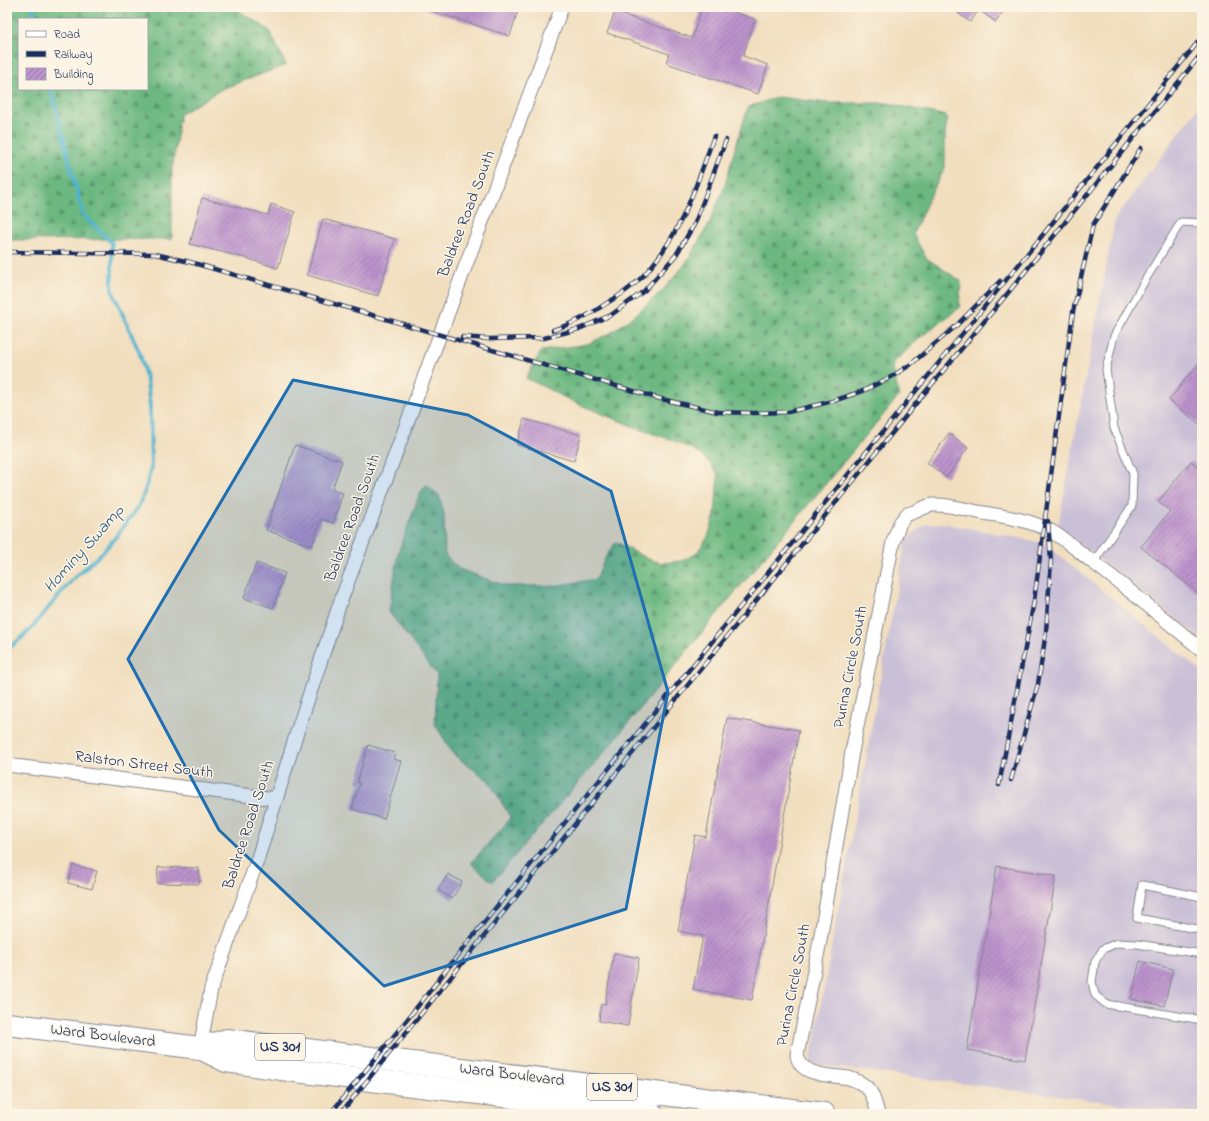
<svg xmlns="http://www.w3.org/2000/svg" width="1209" height="1121" viewBox="0 0 1209 1121" font-family="'Indie Flower',sans-serif">
<defs>
<pattern id="forest-firs" width="22" height="20" patternUnits="userSpaceOnUse"><rect width="22" height="20" fill="#6cb880"/><path d="M5 1l3.5 6h-7zM16 11l3.5 6h-7z" fill="#58966c"/></pattern>
<pattern id="building-hatch" width="6" height="6" patternUnits="userSpaceOnUse"><rect width="6" height="6" fill="#bc93cc"/><path d="M-1 1l2-2M0 6l6-6M5 7l2-2" fill="none" stroke="#9878a9"/></pattern>
</defs>
<rect width="100%" height="100%" fill="#fcf5e5"/>
<filter id="ink" filterUnits="userSpaceOnUse"><feTurbulence type="fractalNoise" baseFrequency=".025" numOctaves="2"/><feDisplacementMap in="SourceGraphic" scale="8" xChannelSelector="R" yChannelSelector="G"/><feConvolveMatrix kernelMatrix="1 2 1 2 8 2 1 2 1" color-interpolation-filters="sRGB"/></filter>
<filter id="wash" filterUnits="userSpaceOnUse"><feTurbulence type="fractalNoise" baseFrequency=".012" numOctaves="4" result="noise"/><feDisplacementMap in="SourceGraphic" scale="16" xChannelSelector="R" yChannelSelector="G"/><feGaussianBlur stdDeviation="0.9" result="paint"/><feColorMatrix in="noise" values="0 0 0 0 0 0 0 0 0 0 0 0 0 0 0 0 0 1.4 0 .05"/><feComposite in="paint" operator="in"/></filter>
<g filter="url(#wash)">
<rect width="100%" height="100%" fill="#f1debe"/>
<g fill="#c9bfd7">
<polygon points="1202,102 1202,639 1058,527 1115,219"/>
<polygon points="942,523 1044,543 1202,672 1202,1099 1199,1114 810,1064 906,539 926,524"/>
</g>
<g fill="url(#forest-firs)" stroke="#44746f" fill-rule="evenodd">
<path d="M7 7H233L269 30 286 65 222 89 180 114 172 171V239L9 240 7 231ZM19 19H147V89H19Z"/>
<polygon points="778,97 829,103 887,103 947,116 945,137 945,168 929,198 913,234 926,258 961,281 959,308 922,336 892,364 899,396 717,614 609,747 492,882 471,863 511,818 488,780 454,755 435,724 437,675 389,612 398,553 420,493 426,485 439,495 444,513 445,555 459,569 507,586 553,586 596,579 606,556 616,542 648,559 661,563 681,561 696,554 708,537 715,515 718,475 708,461 694,450 672,440 639,429 576,403 526,378 541,351 588,344 612,332 634,316 663,290 686,263 709,224 725,185 734,152 748,107"/>
</g>
<g fill="none" stroke-linecap="round" stroke-linejoin="round">
<g stroke="#50b4cf" stroke-width="4">
<polyline points="33,7 35,19"/>
<polyline points="7,650 29,631 72,580 103,552 115,538 138,507 144,494 151,468 150,407 147,382 140,354 112,290 112,243 83,215 51,89"/>
</g>
</g>
<g id="blocks">
<g fill="url(#building-hatch)">
<polygon points="426,7 519,7 510,36 425,9"/>
<polygon points="702,7 718,7 755,19 743,56 768,65 758,94 666,63 669,54 607,33 615,12 692,38"/>
<polygon points="963,7 1006,7 996,22 979,10 970,22 958,13"/>
<polygon points="202,198 268,215 271,204 295,212 278,268 245,258 190,244"/>
<polygon points="323,219 395,239 378,296 307,275"/>
<polygon points="1202,359 1202,426 1169,400"/>
<polygon points="524,419 581,435 574,461 517,445"/>
<polygon points="949,433 968,448 946,477 927,463"/>
<polygon points="295,445 342,461 332,489 343,493 333,523 321,519 312,546 266,530"/>
<polygon points="1191,461 1202,470 1202,596 1141,547 1170,511 1158,502"/>
<polygon points="256,563 285,573 273,608 244,598"/>
<polygon points="727,718 799,730 752,1000 693,989 703,936 678,931 695,835 706,837"/>
<polygon points="368,745 395,753 393,759 401,761 384,819 352,809 360,783 357,782"/>
<polygon points="73,865 97,871 92,889 68,883"/>
<polygon points="997,866 1056,876 1025,1060 967,1050"/>
<polygon points="158,867 199,868 199,884 157,883"/>
<polygon points="448,874 462,882 452,899 438,890"/>
<polygon points="614,953 639,958 628,1026 599,1021 601,1004 605,1005"/>
<polygon points="1140,961 1173,969 1164,1006 1131,999"/>
</g>
</g>
</g>
<g filter="url(#ink)">
<use href="#blocks" fill-opacity="0" stroke="#86868e" stroke-width="1"/>
<g fill="none" stroke-linecap="round" stroke-linejoin="round">
<defs>
<g id="service">
<polyline points="1093,563 1132,506 1133,474 1114,428 1106,369 1114,336 1144,282 1181,222 1202,223"/>
<polyline points="1202,897 1142,885 1137,918 1202,930"/>
<polyline points="1202,954 1137,944 1117,943 1103,949 1095,962 1092,982 1095,995 1106,1004 1202,1020"/>
</g>
<g id="minor">
<polyline points="7,765 276,799"/>
<polyline points="200,1048 211,989 256,864 298,729 340,603 562,7"/>
<polyline points="706,1114 717,1100"/>
<path d="M878 1114C873 1094 871 1085 849 1078 832 1075 800 1077 797 1055L819 946 852 752 893 542 900 523 907 514C916 513 923 506 933 505 948 504 963 509 978 512 1001 516 1027 519 1049 530 1064 538 1077 550 1090 560 1129 589 1165 620 1202 650"/>
</g>
<g id="trunk">
<polyline points="7,1024 200,1048 226,1061 296,1071 652,1114"/>
<polyline points="200,1048 227,1040 824,1114"/>
</g>
</defs>
<use href="#service" stroke="#86868e" stroke-width="9"/>
<use href="#minor" stroke="#86868e" stroke-width="15"/>
<use href="#trunk" stroke="#86868e" stroke-width="24"/>
<use href="#service" stroke="#fff" stroke-width="7"/>
<use href="#minor" stroke="#fff" stroke-width="13"/>
<use href="#trunk" stroke="#fff" stroke-width="22"/>
<defs>
<g id="rail">
<polyline points="7,252 155,254 190,262 661,399 718,412 754,413 788,412 833,401 863,391 891,377 910,365 956,326 1000,281"/>
<path d="M553 330C572 324 590 315 607 303 619 296 631 288 641 278 680 238 696 187 714 136"/>
<polyline points="462,337 488,339 544,338 579,329 611,315 644,291 676,255 695,223 726,140"/>
<polyline points="1011,780 1038,684 1046,632 1051,561 1048,521"/>
<polyline points="999,785 1034,601 1073,312 1093,225 1141,148"/>
<polyline points="330,1114 406,1021 493,911 1037,242 1202,37"/>
<polyline points="340,1114 918,401 1007,294 1202,53"/>
</g>
</defs>
<use href="#rail" stroke="#1b2f5e" stroke-width="4.5"/>
<use href="#rail" stroke="#fcf5e5" stroke-width="3" stroke-dasharray="9" stroke-linecap="butt"/>
</g>
</g>
<path fill="#1f6fb2" fill-opacity="0.2" stroke="#1f6fb2" stroke-width="3" stroke-linejoin="round" d="M293 380 468 415 611 491 668 692 626 909 384 986 219 830 128 659Z"/>
<g text-anchor="middle" dominant-baseline="central" stroke-width="3" stroke-linejoin="round" paint-order="stroke">
<g fill="#fcf5e5" stroke="#5e6a86" stroke-width="1">
<rect x="255" y="1034" width="50" height="26" rx="3"/>
<rect x="587" y="1074" width="50" height="26" rx="3"/>
</g>
<g font-size="15" font-weight="bold" fill="#1b2f5e">
<text x="280" y="1047">US 301</text>
<text x="612" y="1087">US 301</text>
</g>
<g font-size="16" fill="#1b2f5e" stroke="#fcf5e5">
<text transform="translate(467 214) rotate(-69)">Baldree Road South</text>
<text transform="translate(353 518) rotate(-70)">Baldree Road South</text>
<text transform="translate(851 667) rotate(-79)">Purina Circle South</text>
<text transform="translate(144 765) rotate(7)">Ralston Street South</text>
<text transform="translate(249 825) rotate(-72)">Baldree Road South</text>
<text transform="translate(794 985) rotate(-79)">Purina Circle South</text>
<text transform="translate(103 1036) rotate(7)">Ward Boulevard</text>
<text transform="translate(512 1075) rotate(7)">Ward Boulevard</text>
</g>
<g font-size="17" font-style="italic" fill="#2b5780" stroke="#fcf5e5">
<text transform="translate(84 549) rotate(-48)">Hominy Swamp</text>
</g>
</g>
<rect width="1209" height="1121" fill="none" stroke="#fcf5e5" stroke-width="24"/>
<rect x="18" y="18" width="130" height="72" fill="#fcf5e5" stroke="#a2a6af"/>
<rect x="26" y="31" width="20" height="6" fill="#ffffff" stroke="#a2a6af"/>
<text x="54" y="38" font-size="12" fill="#1b2f5e">Road</text>
<rect x="26" y="51" width="20" height="6" fill="#1b2f5e" stroke="#a2a6af"/>
<text x="54" y="58" font-size="12" fill="#1b2f5e">Railway</text>
<rect x="26" y="68" width="20" height="12" fill="url(#building-hatch)" stroke="#a2a6af"/>
<text x="54" y="78" font-size="12" fill="#1b2f5e">Building</text>
</svg>
